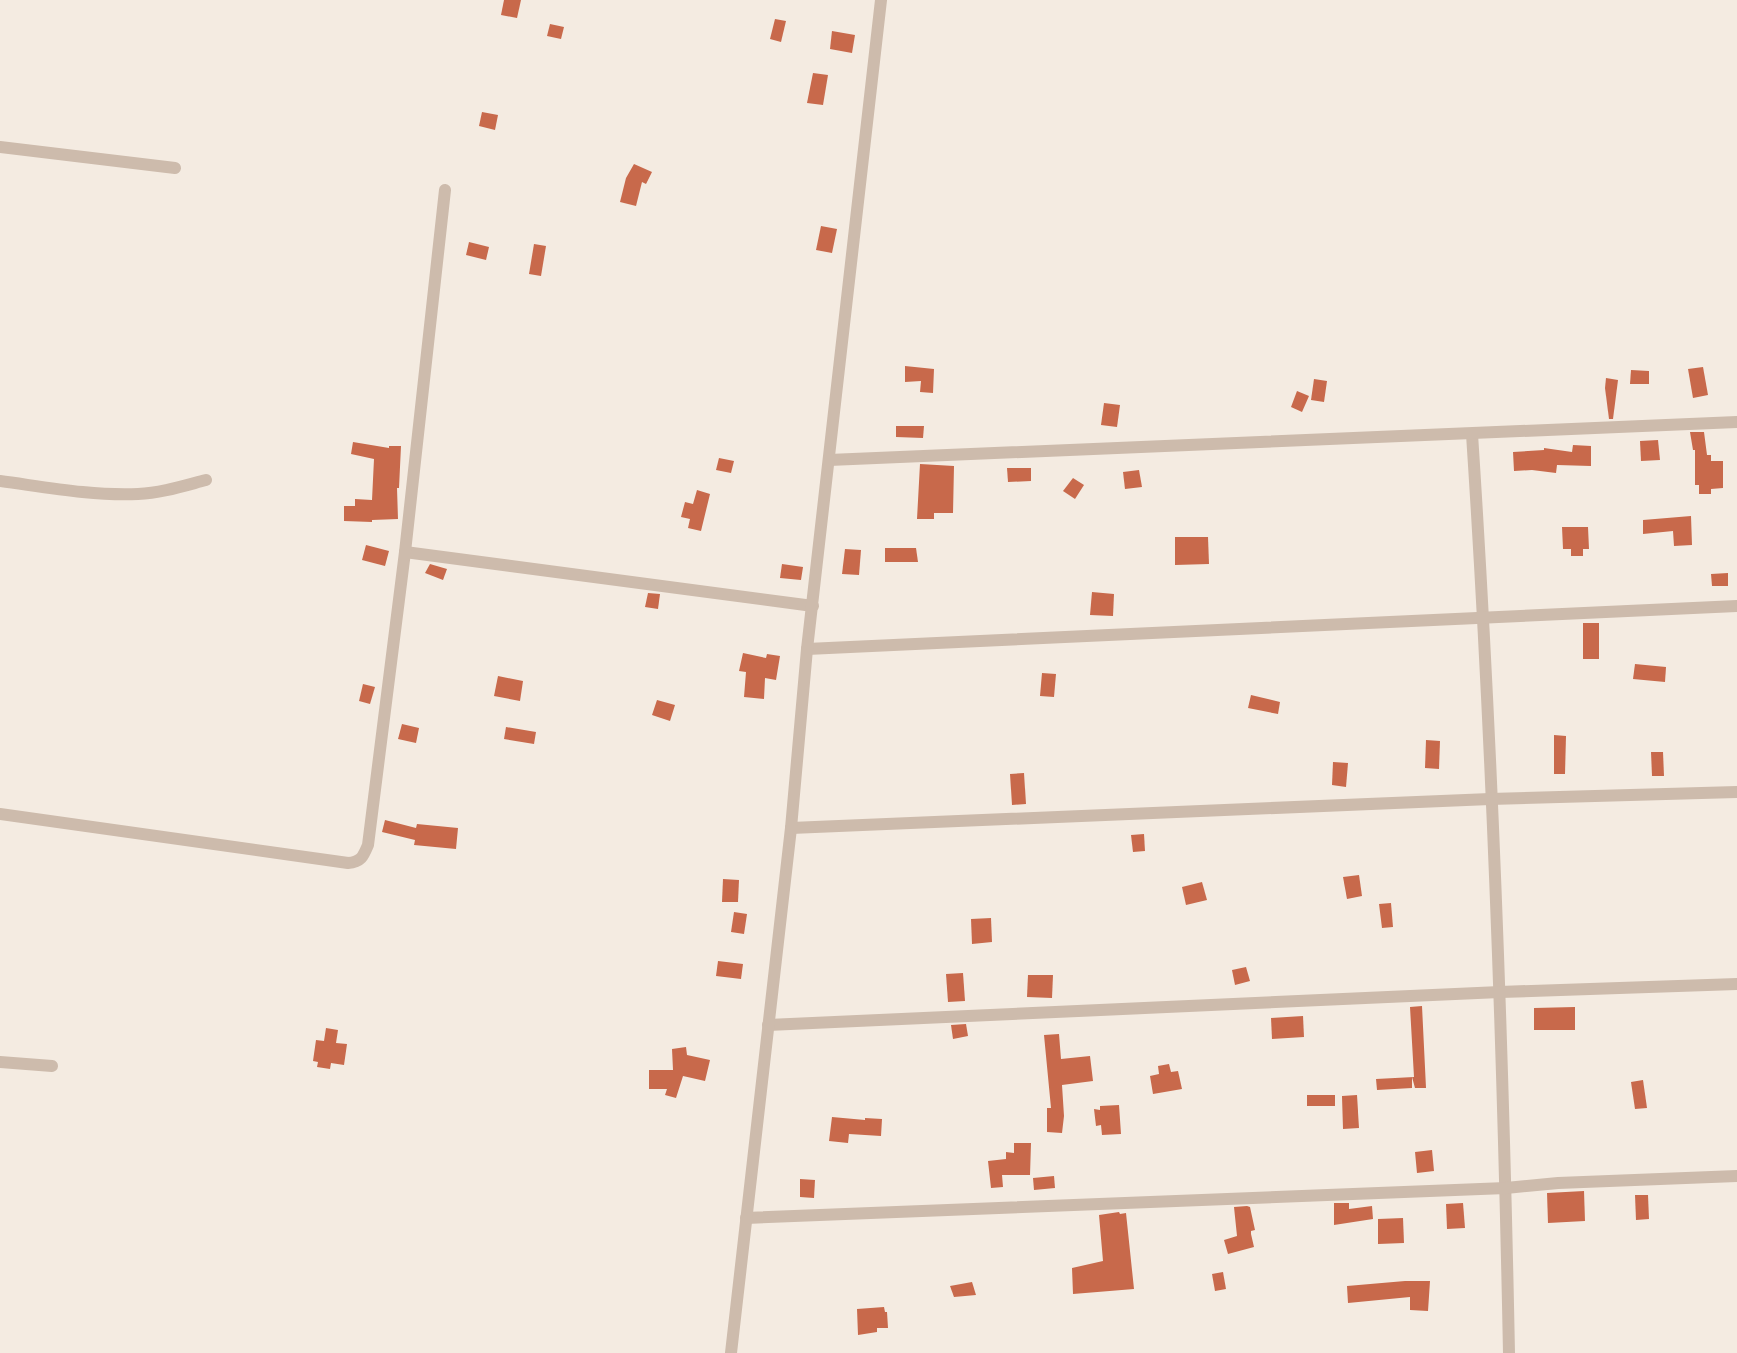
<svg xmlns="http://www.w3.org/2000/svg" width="1737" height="1353" viewBox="0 0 1737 1353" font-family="'Fira Sans Condensed',sans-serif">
<rect width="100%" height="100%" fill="#f4ebe1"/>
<g fill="#c8694b">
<polygon points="504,0 521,0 517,18 501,15"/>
<polygon points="775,19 786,21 781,42 770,39"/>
<polygon points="550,24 564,27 561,39 547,36"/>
<polygon points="832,31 855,35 852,53 830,49"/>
<polygon points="813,73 828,75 823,105 807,103"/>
<polygon points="482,112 498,115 495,130 479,126"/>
<polygon points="634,164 652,172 646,184 642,182 636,206 620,202 626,178"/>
<polygon points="821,226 837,229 832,253 816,250"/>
<polygon points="469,242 489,247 486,260 466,255"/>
<polygon points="534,244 546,246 541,276 529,274"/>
<polygon points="905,366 934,369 933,393 920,392 921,381 905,382"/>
<polygon points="1703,367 1708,395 1693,398 1688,369"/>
<polygon points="1631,370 1649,371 1649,384 1630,384"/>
<polygon points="1606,378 1618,380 1613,419 1609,419 1605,388"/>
<polygon points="1314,379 1327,381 1324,402 1311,400"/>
<polygon points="1297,391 1309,396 1302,412 1291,407"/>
<polygon points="1104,403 1120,405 1117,427 1101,425"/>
<polygon points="896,426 924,426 923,438 896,437"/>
<polygon points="1690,432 1704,432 1707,455 1711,455 1711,461 1723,461 1723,488 1711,489 1711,494 1699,494 1699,485 1695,485 1695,450 1693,450"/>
<polygon points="1658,440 1660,460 1641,461 1640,441"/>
<polygon points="353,442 389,448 389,446 401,446 399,488 397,488 398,519 372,520 372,522 344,521 344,506 355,506 355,499 372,500 374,459 351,454"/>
<polygon points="1573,445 1591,446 1591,466 1557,465 1556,473 1532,470 1514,471 1513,452 1544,450 1544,448 1572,452"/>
<polygon points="719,458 734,461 731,473 716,470"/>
<polygon points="920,464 954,466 953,513 934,513 934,519 917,519"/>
<polygon points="1007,468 1031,468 1031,481 1008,482"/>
<polygon points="1139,470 1142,487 1125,489 1123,472"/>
<polygon points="1073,478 1084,485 1075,499 1063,491"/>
<polygon points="697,490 710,494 701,531 688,528 690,519 681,517 685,502 693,504"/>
<polygon points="1691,516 1692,545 1674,546 1673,531 1643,534 1643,520"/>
<polygon points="1562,527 1588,527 1589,549 1583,549 1583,556 1571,556 1571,549 1563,549"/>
<polygon points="1175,537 1208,537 1209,564 1175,565"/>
<polygon points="366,545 389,551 385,566 362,560"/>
<polygon points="885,548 916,548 918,562 885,562"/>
<polygon points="845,549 861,550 859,575 842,574"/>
<polygon points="430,564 447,569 443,580 425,573"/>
<polygon points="782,564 803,567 801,580 780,578"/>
<polygon points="1728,573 1728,586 1712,586 1711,574"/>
<polygon points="1092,592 1114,594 1113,616 1090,615"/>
<polygon points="648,593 660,594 658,609 645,607"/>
<rect x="1583" y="623" width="16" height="36"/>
<polygon points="743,653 766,658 767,654 780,656 776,680 765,678 764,699 744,697 746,672 739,671"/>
<polygon points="1635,664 1666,667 1665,682 1633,679"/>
<polygon points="1042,673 1056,674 1054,697 1040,696"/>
<polygon points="498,676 523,681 520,701 494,696"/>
<polygon points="363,684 375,687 370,704 359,701"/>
<polygon points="1251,695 1280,702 1278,714 1248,708"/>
<polygon points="657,700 675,705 670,721 652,715"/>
<polygon points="402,724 419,728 416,743 398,739"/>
<polygon points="506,727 536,732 534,744 504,739"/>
<polygon points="1554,735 1566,736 1565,774 1554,774"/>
<polygon points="1426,740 1440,741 1439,769 1425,768"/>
<polygon points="1651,752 1663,752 1664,776 1652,776"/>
<polygon points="1333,762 1348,763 1346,787 1332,785"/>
<polygon points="1024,773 1026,804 1012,805 1010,774"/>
<polygon points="385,820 416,828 417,824 458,828 456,849 414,845 415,840 382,832"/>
<polygon points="1144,834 1145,851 1133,852 1131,835"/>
<polygon points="1359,875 1362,896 1347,899 1343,877"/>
<polygon points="723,879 739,880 738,902 722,902"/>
<polygon points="1202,882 1207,900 1186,905 1182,887"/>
<polygon points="1391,903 1393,927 1382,928 1379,904"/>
<polygon points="734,912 747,914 744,934 731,932"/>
<polygon points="991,918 992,942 972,944 971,919"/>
<polygon points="718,961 743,964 741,979 716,976"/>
<polygon points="1246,967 1250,981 1235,985 1232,970"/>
<polygon points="963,973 965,1001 948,1002 946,974"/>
<polygon points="1028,975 1053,975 1052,998 1027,997"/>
<polygon points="1422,1006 1426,1088 1415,1088 1412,1077 1412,1088 1377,1090 1376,1079 1414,1077 1410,1007"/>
<polygon points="1575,1007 1575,1030 1534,1030 1534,1008"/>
<polygon points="1303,1016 1304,1037 1272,1039 1271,1018"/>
<polygon points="966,1024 968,1036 953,1039 951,1025"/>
<polygon points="326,1028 338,1030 336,1043 347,1044 344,1065 331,1063 330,1069 317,1067 318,1062 313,1061 316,1040 324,1041"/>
<polygon points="1059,1034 1061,1059 1090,1056 1093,1081 1062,1085 1064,1116 1062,1133 1047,1132 1047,1108 1051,1108 1044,1035"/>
<polygon points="686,1047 687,1055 710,1060 705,1081 683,1076 676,1098 665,1095 667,1089 649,1089 649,1070 673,1070 672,1049"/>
<polygon points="1169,1064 1171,1072 1178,1071 1182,1089 1153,1094 1150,1076 1159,1074 1158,1066"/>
<polygon points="1643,1080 1647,1108 1635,1109 1631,1082"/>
<rect x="1307" y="1095" width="28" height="11"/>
<polygon points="1357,1095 1359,1128 1343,1129 1342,1096"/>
<polygon points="1119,1105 1121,1134 1102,1135 1101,1125 1096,1126 1094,1109 1100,1110 1100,1106"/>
<polygon points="832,1117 865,1120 865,1118 882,1119 881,1136 849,1134 848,1143 829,1141"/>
<polygon points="1014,1143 1031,1143 1030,1175 1002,1175 1003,1187 991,1188 988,1161 1006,1159 1006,1152 1014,1153"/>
<polygon points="1432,1150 1434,1171 1417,1173 1415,1152"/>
<polygon points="1054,1176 1055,1188 1034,1190 1033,1178"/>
<polygon points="800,1179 815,1180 814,1198 800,1197"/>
<polygon points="1584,1191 1585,1221 1548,1223 1547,1193"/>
<polygon points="1635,1195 1648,1195 1649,1219 1636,1220"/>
<polygon points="1334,1203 1349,1203 1349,1209 1372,1206 1373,1219 1334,1225"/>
<polygon points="1463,1203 1465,1228 1447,1229 1446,1204"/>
<polygon points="1247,1206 1250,1207 1255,1230 1251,1231 1251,1234 1254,1247 1228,1254 1224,1240 1237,1236 1234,1207"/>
<polygon points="1119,1212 1120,1214 1126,1213 1134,1289 1073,1294 1072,1268 1103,1261 1099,1215"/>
<polygon points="1403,1218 1404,1243 1378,1244 1378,1219"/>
<polygon points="1223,1272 1226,1289 1215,1291 1212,1274"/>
<polygon points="1405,1281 1430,1281 1428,1311 1410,1310 1410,1297 1348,1303 1347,1286"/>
<polygon points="972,1282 976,1295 954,1297 950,1286"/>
<polygon points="884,1307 885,1312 887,1312 888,1328 877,1328 877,1332 858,1335 857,1309"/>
</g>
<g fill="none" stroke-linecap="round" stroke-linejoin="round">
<g stroke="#cdbbac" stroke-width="12">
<polyline points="0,147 175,168"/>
<path d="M1472 434C1492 740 1503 1046 1509 1353"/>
<polyline points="829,460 1737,422"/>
<path d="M0 481C45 487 92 496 138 494 161 493 183 486 206 480"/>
<polyline points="405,552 813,606"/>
<polyline points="807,649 1737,606"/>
<path d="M0 814 348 863C361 862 363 857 368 845L405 552 445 190"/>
<polyline points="791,828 1490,799 1737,792"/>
<polyline points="768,1025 1500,992 1737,984"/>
<polyline points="0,1062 52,1066"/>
<polyline points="746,1218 1506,1188 1558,1183 1737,1176"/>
<polyline points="731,1353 791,828 807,649 881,0"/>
</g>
</g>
</svg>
